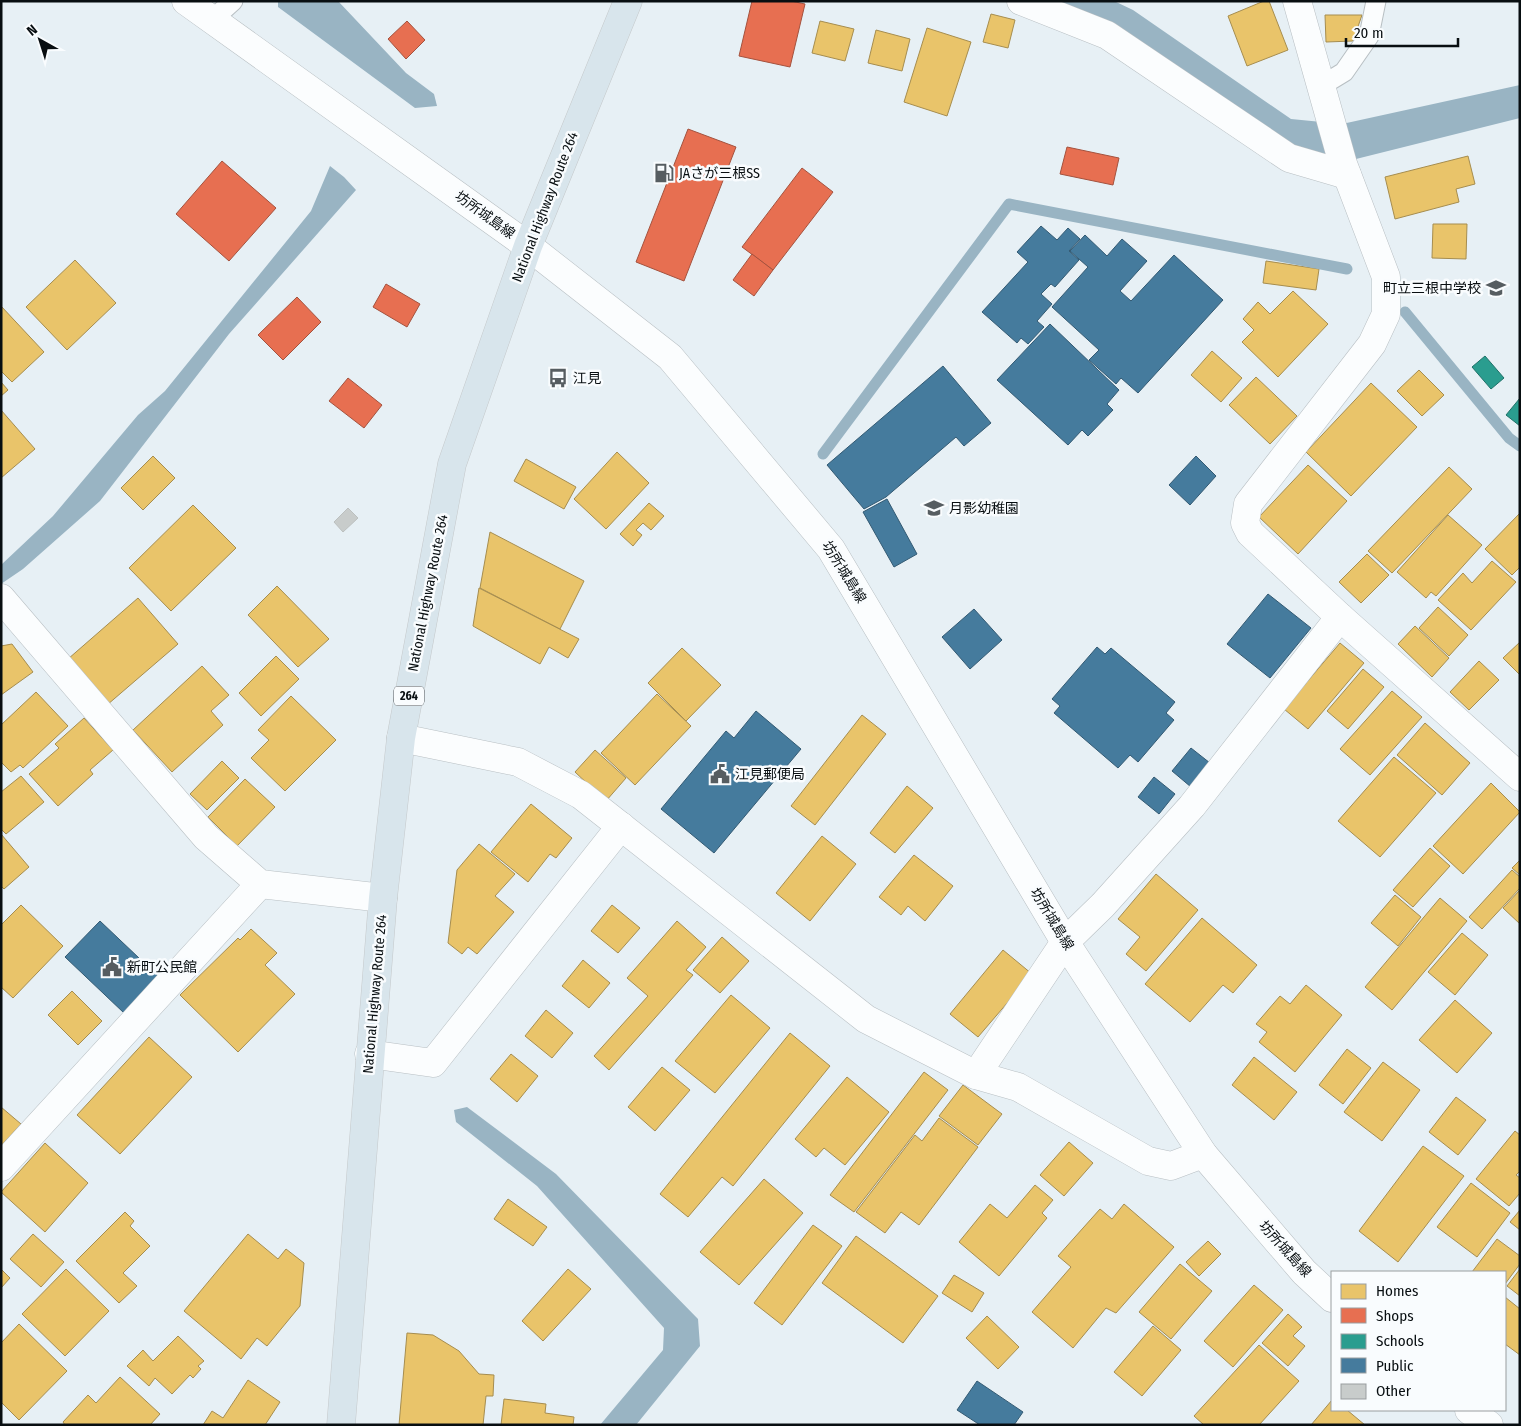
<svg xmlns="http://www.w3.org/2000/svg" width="1521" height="1426" viewBox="0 0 1521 1426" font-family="'Fira Sans Condensed','Noto Sans JP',sans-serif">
<rect width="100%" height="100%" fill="#e7f0f5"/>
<g fill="#99b4c3">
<polygon points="278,1 338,1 406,73 434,94 437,106 415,108 278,7"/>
<polygon points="1057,1 1114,1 1133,10 1291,119 1342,124 1520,85 1520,118 1336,164 1303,156"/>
<polygon points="330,166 344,177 356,190 229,334 100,501 23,569 1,584 1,565 53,516 138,415 165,391 311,211"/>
<polygon points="467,1107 556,1174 698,1319 700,1346 636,1425 600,1425 663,1350 664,1328 537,1186 456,1122 454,1110"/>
</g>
<g fill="#e9c46a" stroke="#a68d4f">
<polygon points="1264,1 1269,1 1288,50 1247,66 1228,16"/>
<polygon points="991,14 1015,20 1008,48 983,42"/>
<polygon points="1325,15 1362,15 1353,41 1326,42"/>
<polygon points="820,21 854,29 845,61 812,53"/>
<polygon points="927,28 971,42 947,116 904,102"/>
<polygon points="876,30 910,39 902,71 868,63"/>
<polygon points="1468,156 1475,184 1456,189 1459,202 1395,219 1385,177"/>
<polygon points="1433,224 1467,224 1466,259 1432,258"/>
<polygon points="75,260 116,303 67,350 26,307"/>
<polygon points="1266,261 1319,269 1316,290 1263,283"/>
<polygon points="1293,291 1328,324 1278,377 1242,342 1254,330 1243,319 1258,302 1270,314"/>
<polygon points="1,306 44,352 12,382 1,371"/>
<polygon points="1212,351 1242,378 1221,402 1191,375"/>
<polygon points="1419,370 1444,395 1422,416 1397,391"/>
<polygon points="1256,377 1297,416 1270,444 1229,405"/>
<polygon points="1,382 8,390 1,396"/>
<polygon points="1371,383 1417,427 1351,496 1306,452"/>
<polygon points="1,410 35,449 1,478"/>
<polygon points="617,452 649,483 606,529 574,499"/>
<polygon points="153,456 175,478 143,510 121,488"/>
<polygon points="526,459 576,487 564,509 514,481"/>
<polygon points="1308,465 1347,501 1298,554 1259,517"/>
<polygon points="1449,467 1472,489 1392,573 1368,551"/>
<polygon points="649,503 664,516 651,530 643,523 636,530 642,535 633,546 620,534"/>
<polygon points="193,505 236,548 171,611 129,568"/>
<polygon points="1520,513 1520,567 1512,575 1485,549"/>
<polygon points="1448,515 1482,545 1436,596 1431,592 1426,598 1397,572"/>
<polygon points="490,532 584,581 560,629 480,588"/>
<polygon points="1367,554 1389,575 1361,603 1339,582"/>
<polygon points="1492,561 1516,582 1471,630 1438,600 1463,573 1472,583"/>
<polygon points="277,586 329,639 298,667 248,615"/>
<polygon points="479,588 579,639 568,658 549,647 540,664 473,626"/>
<polygon points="138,598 178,644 107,705 68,659"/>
<polygon points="1438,607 1468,635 1449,656 1419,628"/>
<polygon points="1415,626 1449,658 1432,677 1398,644"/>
<polygon points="1520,642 1520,675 1503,658"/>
<polygon points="1340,643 1364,663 1308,729 1284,709"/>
<polygon points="12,644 33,672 1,695 1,646"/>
<polygon points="682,648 721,685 686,721 648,683"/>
<polygon points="276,656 299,679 261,716 239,693"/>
<polygon points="1479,661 1499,680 1469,710 1450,692"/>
<polygon points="202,666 229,695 211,711 223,725 172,772 133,730"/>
<polygon points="1363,669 1384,687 1348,729 1327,711"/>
<polygon points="1392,691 1422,717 1370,775 1340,749"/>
<polygon points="36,692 68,726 23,768 20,765 11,772 2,763 1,763 1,725"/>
<polygon points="657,694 691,726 635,785 601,753"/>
<polygon points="291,696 336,740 285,791 251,758 269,740 258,730"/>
<polygon points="862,715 886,734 815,825 791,806"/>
<polygon points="84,718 113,750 90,770 93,774 58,806 29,774 59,748 55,744"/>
<polygon points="1425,723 1470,763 1442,795 1397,755"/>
<polygon points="595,750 626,778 606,801 575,772"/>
<polygon points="1394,757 1436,793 1380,857 1338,821"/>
<polygon points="222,761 239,778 207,810 190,794"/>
<polygon points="21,776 44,802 6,834 1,829 1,792"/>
<polygon points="245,779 275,807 237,846 208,817"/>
<polygon points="1491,783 1520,812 1463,874 1433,846"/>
<polygon points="907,786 933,808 895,853 870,833"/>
<polygon points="531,804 572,838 556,858 550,854 528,882 491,852"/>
<polygon points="1,834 29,867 4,889 1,886"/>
<polygon points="822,836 856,864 810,921 776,893"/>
<polygon points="479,844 515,874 495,896 514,912 477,954 468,947 462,954 448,943 457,870"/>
<polygon points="1430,848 1450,866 1413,907 1393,890"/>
<polygon points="914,855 953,886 925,921 908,906 901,915 879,897"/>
<polygon points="1520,860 1520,875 1512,868"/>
<polygon points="1512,870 1520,877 1520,888 1482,929 1469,917"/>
<polygon points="1156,874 1198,910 1146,971 1126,954 1140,937 1118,919"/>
<polygon points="1520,890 1520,924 1503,908"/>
<polygon points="1395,895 1421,917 1398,946 1371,923"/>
<polygon points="1440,898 1467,921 1392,1010 1365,987"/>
<polygon points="21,905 63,946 13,998 1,987 1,925"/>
<polygon points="612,905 640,928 618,953 591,931"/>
<polygon points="1202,918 1257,965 1233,993 1223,985 1190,1022 1145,984"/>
<polygon points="677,921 706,947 686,970 693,975 609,1070 594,1056 648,996 627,978"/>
<polygon points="251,929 277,953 265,965 295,994 238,1052 180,995 238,938 240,940"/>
<polygon points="1462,933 1488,955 1455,995 1428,972"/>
<polygon points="722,937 749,961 720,993 693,970"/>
<polygon points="1003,950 1032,974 978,1037 950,1014"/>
<polygon points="583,960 610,983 589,1008 562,986"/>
<polygon points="1306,985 1342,1015 1295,1072 1259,1042 1267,1032 1256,1024 1280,996 1290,1004"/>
<polygon points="72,991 102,1021 78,1045 48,1015"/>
<polygon points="731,995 770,1028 715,1093 675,1061"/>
<polygon points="1455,1000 1492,1033 1457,1073 1419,1040"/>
<polygon points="546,1010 573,1033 552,1058 525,1036"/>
<polygon points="790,1033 830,1066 733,1186 722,1177 688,1217 660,1194"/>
<polygon points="149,1037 192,1077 120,1154 77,1115"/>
<polygon points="1347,1049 1371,1068 1343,1104 1319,1085"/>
<polygon points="511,1054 538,1076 517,1102 490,1079"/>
<polygon points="1254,1057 1297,1092 1274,1120 1232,1085"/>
<polygon points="1383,1062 1420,1090 1382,1141 1344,1112"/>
<polygon points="662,1067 690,1090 655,1131 628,1107"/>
<polygon points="924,1072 948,1090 854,1212 830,1195"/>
<polygon points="847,1077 889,1112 845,1165 824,1148 816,1157 795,1139"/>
<polygon points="963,1085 1002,1114 978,1145 939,1116"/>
<polygon points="1456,1097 1486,1120 1458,1155 1429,1132"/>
<polygon points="1,1107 21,1124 1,1146"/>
<polygon points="939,1118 978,1147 919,1225 901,1212 885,1233 856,1212 915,1135 922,1141"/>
<polygon points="1515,1131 1520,1135 1520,1171 1516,1175 1520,1178 1520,1193 1509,1206 1476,1179"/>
<polygon points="1069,1142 1093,1163 1064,1196 1040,1175"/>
<polygon points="45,1143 88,1183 45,1232 1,1192"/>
<polygon points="1423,1146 1464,1176 1398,1262 1359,1231"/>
<polygon points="764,1179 803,1213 739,1285 700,1252"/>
<polygon points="1471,1183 1510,1213 1477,1257 1437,1227"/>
<polygon points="1035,1185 1053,1200 1042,1213 1047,1218 999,1276 959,1242 990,1204 1007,1218"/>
<polygon points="508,1199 547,1227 533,1246 494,1219"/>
<polygon points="1124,1204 1174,1247 1116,1313 1106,1308 1073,1348 1032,1312 1071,1267 1058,1256 1100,1209 1112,1219"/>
<polygon points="1520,1210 1520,1230 1510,1222"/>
<polygon points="125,1212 134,1221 130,1226 150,1246 123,1273 137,1286 119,1303 76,1261"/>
<polygon points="813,1225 842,1246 782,1325 754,1303"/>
<polygon points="33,1234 64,1262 41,1287 10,1259"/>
<polygon points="248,1234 278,1259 286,1249 304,1263 300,1306 267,1346 257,1338 241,1359 184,1311"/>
<polygon points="856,1236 938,1296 903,1343 822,1283"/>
<polygon points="1497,1239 1520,1256 1520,1264 1505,1284 1505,1272 1472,1272"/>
<polygon points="1208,1241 1221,1254 1199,1276 1186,1262"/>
<polygon points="1180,1264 1212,1291 1171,1339 1139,1312"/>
<polygon points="1,1269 10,1278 1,1288"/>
<polygon points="66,1269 109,1311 65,1356 22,1314"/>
<polygon points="568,1269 591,1289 543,1341 522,1321"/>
<polygon points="1520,1269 1520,1296 1507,1286"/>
<polygon points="954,1275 984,1293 972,1312 942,1293"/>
<polygon points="1254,1285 1283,1310 1233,1367 1204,1341"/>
<polygon points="1505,1297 1520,1309 1520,1355 1505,1344"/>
<polygon points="1288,1314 1302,1327 1293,1336 1305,1346 1288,1366 1262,1343"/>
<polygon points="987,1316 1019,1347 998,1369 966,1338"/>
<polygon points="19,1324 67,1371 19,1420 1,1402 1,1343"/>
<polygon points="1153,1326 1181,1350 1142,1396 1114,1372"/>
<polygon points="407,1333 433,1335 459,1351 479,1374 494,1375 493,1396 486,1396 483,1425 399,1425"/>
<polygon points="178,1336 204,1361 198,1366 201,1369 193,1378 190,1375 172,1394 155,1378 149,1386 127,1366 143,1350 153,1361"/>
<polygon points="1259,1345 1299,1381 1259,1425 1204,1425 1194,1416"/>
<polygon points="120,1377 160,1414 150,1425 65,1425 63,1422 88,1395 96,1403"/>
<polygon points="248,1380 280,1402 265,1425 203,1425 212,1411 223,1418"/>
<polygon points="504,1399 546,1404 545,1413 574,1417 573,1425 501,1425"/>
<polygon points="1332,1400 1332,1410 1347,1410 1365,1425 1311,1425"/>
</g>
<g fill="#e76f51" stroke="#a4523e">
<polygon points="752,1 791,1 805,4 790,67 739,56"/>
<polygon points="407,21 425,40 406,59 388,39"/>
<polygon points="688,129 736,147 684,281 636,262"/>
<polygon points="1067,147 1119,158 1113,185 1060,174"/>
<polygon points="222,161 276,208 229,261 176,214"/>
<polygon points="802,168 833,192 773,270 742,247"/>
<polygon points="752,254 773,270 754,296 733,280"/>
<polygon points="386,284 420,304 407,327 373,307"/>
<polygon points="297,297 321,322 283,360 258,335"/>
<polygon points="348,378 382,405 364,428 329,401"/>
</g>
<g fill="#2a9d8f" stroke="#207269">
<polygon points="1485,356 1504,378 1491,389 1472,367"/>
<polygon points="1520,398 1520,426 1506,415"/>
</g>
<g fill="#457b9d" stroke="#335a73">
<polygon points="1041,226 1057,240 1068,228 1080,239 1069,251 1079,260 1055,287 1051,284 1041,294 1052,304 1037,321 1044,327 1028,344 1021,338 1017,343 982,312 1028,262 1017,252"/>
<polygon points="1085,235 1107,256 1122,239 1147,261 1120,291 1131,301 1174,255 1223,300 1138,393 1121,378 1116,384 1089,360 1099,350 1052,307 1088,267 1070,251"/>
<polygon points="1050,324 1119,390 1107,404 1113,410 1088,436 1082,430 1068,445 997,380"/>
<polygon points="943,366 991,423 964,446 956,437 886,497 864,509 827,465"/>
<polygon points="1196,456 1216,476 1190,505 1169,485"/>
<polygon points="887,499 917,554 894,567 863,512"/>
<polygon points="1268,594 1311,628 1270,678 1227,644"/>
<polygon points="974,609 1002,640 970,669 942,637"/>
<polygon points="1097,647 1105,654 1111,648 1175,702 1166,713 1174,720 1138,762 1130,755 1118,768 1054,713 1060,706 1052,699"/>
<polygon points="756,711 801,749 714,853 661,809 726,731 734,738"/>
<polygon points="1191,748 1210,763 1191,787 1172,771"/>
<polygon points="1154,777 1175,794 1159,814 1138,797"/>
<polygon points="100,921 159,977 124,1013 65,957"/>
<polygon points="977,1381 1023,1412 1014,1425 980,1425 957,1410"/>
</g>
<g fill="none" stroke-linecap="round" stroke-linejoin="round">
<g stroke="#99b4c3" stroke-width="11">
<polyline points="1405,312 1509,438 1520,446"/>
<polyline points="823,454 1009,204 1347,269"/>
</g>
</g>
<polygon fill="#c8cccb" stroke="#bcc0bf" points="348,508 358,518 343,532 334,522"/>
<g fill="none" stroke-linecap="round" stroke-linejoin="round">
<defs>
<g id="service">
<polyline points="212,20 233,1"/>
<polyline points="1321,86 1344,72 1369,36 1376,1"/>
</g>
<g id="minor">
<polyline points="1021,1 1107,35 1289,158 1347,175"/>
<polyline points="1297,1 1343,164 1386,277 1386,314 1372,344 1248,504 1245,523 1250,533 1340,617 1520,777"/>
<polyline points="1,598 206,837 260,884 383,898"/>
<polyline points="401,738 518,762 581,795 866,1019 976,1075 1018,1087 1148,1161 1171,1166 1203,1154"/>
<polyline points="369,1054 433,1063 621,826"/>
<polyline points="976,1075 1065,942 1103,905 1192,806 1340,617"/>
<polyline points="1,1167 260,884"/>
</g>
<g id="secondary">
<polyline points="186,1 528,246 670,357 831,549 1065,942 1203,1154 1304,1272 1332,1298"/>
<polyline points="1469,1410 1489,1425"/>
</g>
<polyline id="trunk" points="341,1425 383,898 401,738 452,464 528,246 628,1"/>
</defs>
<use href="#service" stroke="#b8bfc3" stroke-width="21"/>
<use href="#minor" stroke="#b8bfc3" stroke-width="29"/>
<use href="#secondary" stroke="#b8bfc3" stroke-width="29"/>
<use href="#trunk" stroke="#c5c9cb" stroke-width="29"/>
<use href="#service" stroke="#fbfdfe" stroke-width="19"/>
<use href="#minor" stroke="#fbfdfe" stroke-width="28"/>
<use href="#secondary" stroke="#fbfdfe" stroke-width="28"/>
<use href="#trunk" stroke="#d8e5ec" stroke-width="28"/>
</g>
<defs>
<symbol id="fuel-bare" viewBox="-9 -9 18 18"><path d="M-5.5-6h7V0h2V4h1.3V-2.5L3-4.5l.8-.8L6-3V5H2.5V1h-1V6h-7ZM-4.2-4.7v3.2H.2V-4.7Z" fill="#565d61" stroke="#f9fcfe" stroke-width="2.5" paint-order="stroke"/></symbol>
<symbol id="school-bare" viewBox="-9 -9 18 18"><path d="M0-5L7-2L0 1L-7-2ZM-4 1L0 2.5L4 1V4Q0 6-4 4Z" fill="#565d61" stroke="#f9fcfe" stroke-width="2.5" paint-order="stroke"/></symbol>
<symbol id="bus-bare" viewBox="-9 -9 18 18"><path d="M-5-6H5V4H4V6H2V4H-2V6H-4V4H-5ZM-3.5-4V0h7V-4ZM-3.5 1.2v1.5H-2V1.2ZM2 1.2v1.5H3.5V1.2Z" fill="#565d61" stroke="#f9fcfe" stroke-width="2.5" paint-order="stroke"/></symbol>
<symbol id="civic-bare" viewBox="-9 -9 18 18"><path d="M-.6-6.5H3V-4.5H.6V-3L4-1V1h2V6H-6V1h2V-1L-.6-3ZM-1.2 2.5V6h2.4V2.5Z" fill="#565d61" stroke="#f9fcfe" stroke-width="2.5" paint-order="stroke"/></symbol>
</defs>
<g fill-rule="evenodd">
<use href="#fuel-bare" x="650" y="159" width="28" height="28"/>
<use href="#school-bare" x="1482" y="274" width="28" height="28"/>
<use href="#bus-bare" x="544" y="364" width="28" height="28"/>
<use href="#school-bare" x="920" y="494" width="28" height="28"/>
<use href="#civic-bare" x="706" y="760" width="28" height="28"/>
<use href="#civic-bare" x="98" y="953" width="28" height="28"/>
</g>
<g text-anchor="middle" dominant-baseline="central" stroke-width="5" stroke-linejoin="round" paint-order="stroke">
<rect fill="#f9fcfe" stroke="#505558" stroke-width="1" x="394" y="686.5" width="30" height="19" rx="4"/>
<g font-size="12" font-weight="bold" fill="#080e11">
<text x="409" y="696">264</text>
</g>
<g font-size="14" fill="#080e11" stroke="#f9fcfe" text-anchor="start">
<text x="679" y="173">JAさが三根SS</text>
<text x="1481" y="288" text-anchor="end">町立三根中学校</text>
<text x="573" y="378">江見</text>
<text x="949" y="508">月影幼稚園</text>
<text x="735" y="774">江見郵便局</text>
<text x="127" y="967">新町公民館</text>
</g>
<g font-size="14" fill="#080e11" stroke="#f9fcfe">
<text transform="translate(545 207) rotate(-69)">National Highway Route 264</text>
<text transform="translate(485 215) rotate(36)">坊所城島線</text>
<text transform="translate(844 572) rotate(58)">坊所城島線</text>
<text transform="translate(428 593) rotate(-79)">National Highway Route 264</text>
<text transform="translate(1052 919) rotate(59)">坊所城島線</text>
<text transform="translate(375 994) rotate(-85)">National Highway Route 264</text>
<text transform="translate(1285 1249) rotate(48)">坊所城島線</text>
</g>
</g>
<rect width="1521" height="1426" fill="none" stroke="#080e11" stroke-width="5"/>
<rect x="1331" y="1271" width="175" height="140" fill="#f9fcfe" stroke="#999d9f"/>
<rect x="1341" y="1284" width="25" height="15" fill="#e9c46a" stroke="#999d9f"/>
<text x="1376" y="1296" font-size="15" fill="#080e11">Homes</text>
<rect x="1341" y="1308" width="25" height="15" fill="#e76f51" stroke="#999d9f"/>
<text x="1376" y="1321" font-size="15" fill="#080e11">Shops</text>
<rect x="1341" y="1334" width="25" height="15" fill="#2a9d8f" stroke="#999d9f"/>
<text x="1376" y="1346" font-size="15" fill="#080e11">Schools</text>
<rect x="1341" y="1358" width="25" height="15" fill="#457b9d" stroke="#999d9f"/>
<text x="1376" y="1371" font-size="15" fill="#080e11">Public</text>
<rect x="1341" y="1384" width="25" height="15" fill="#c8cccb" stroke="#999d9f"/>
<text x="1376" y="1396" font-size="15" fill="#080e11">Other</text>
<g transform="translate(40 40) rotate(321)" stroke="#f9fcfe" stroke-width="4" paint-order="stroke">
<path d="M0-4L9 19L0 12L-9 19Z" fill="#080e11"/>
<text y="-8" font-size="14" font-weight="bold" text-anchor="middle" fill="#080e11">N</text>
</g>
<path d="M1346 38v8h112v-8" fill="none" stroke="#080e11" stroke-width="2.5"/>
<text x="1354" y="38" font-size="15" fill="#080e11" stroke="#f9fcfe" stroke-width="4" paint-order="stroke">20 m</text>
</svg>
